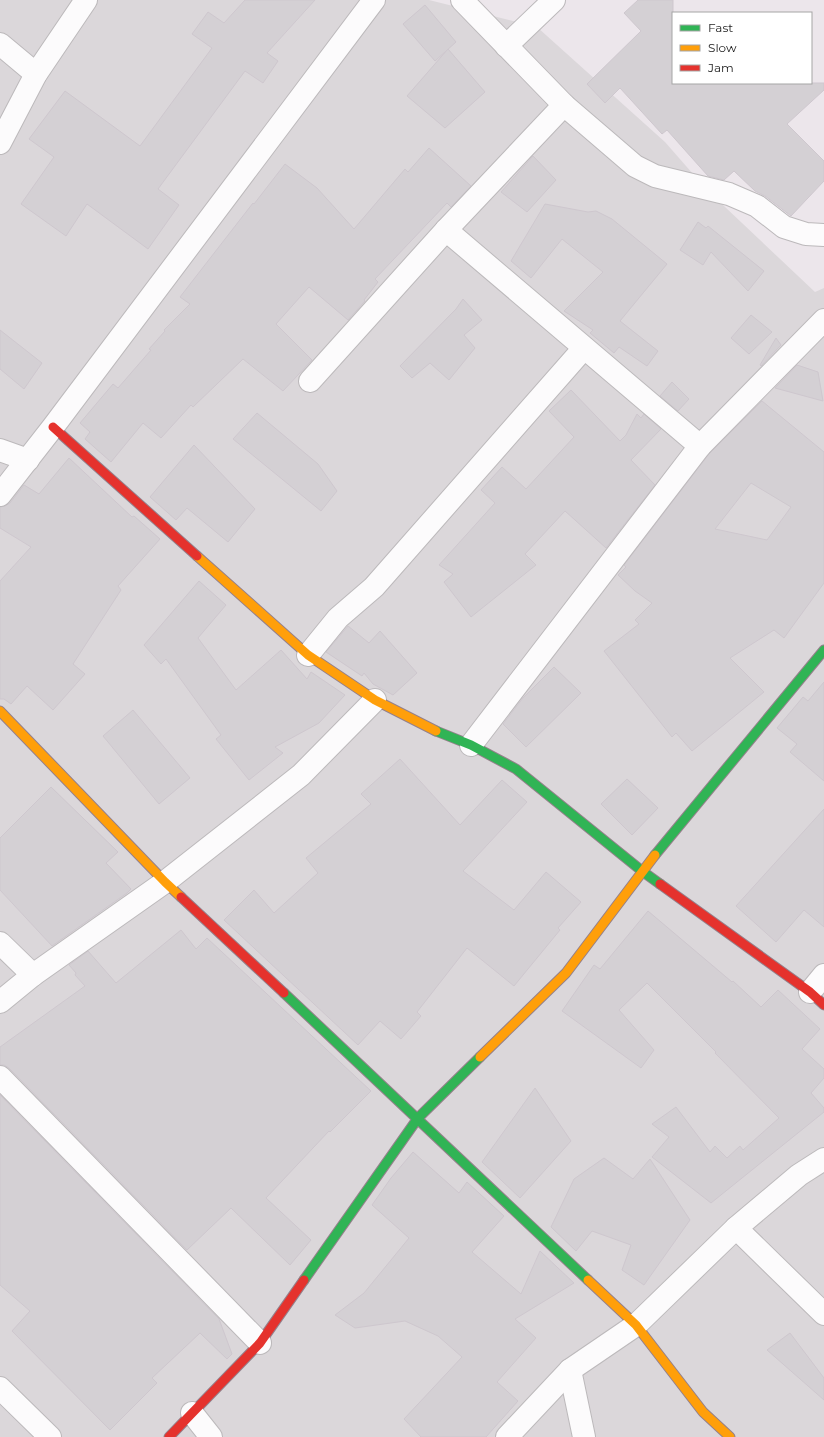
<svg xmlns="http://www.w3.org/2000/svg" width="824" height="1437" viewBox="0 0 824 1437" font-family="Montserrat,sans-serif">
<rect width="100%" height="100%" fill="#ece6eb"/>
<polygon fill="#dbd7da" points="0,0 429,0 537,27 665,142 707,190 815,292 824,288 824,1437 0,1437"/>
<g fill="#d4d0d4" stroke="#cec7ce" fill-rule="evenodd">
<polygon points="245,0 315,0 267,53 278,61 263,83 245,71 158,189 179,205 148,249 87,204 66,236 21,204 54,157 29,139 65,91 140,146 212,48 192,34 208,12 224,23"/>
<polygon points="638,0 673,0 673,83 824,83 824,90 787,124 824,161 824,181 791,216 765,196 755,191 734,171 724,180 708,176 667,130 662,134 620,88 605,103 587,84 641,31 624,13"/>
<polygon points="425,5 456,42 435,61 403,24"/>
<polygon points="448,49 485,92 445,128 407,96"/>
<polygon points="429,148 471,186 451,207 447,203 375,279 378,282 364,300 365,301 348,320 309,287 276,324 312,360 283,391 243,359 193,407 191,405 161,438 143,423 111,462 85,439 90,432 80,423 113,384 118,388 151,350 149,349 165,331 164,330 190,304 180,297 253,203 254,204 285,164 317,188 354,229 405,169 408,172"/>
<polygon points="533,156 556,180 527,212 501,192"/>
<polygon points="545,204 588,212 596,211 612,219 667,264 620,321 658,351 647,366 619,347 614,353 590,333 593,330 564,311 603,272 562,239 531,278 511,261"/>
<polygon points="698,222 706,228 708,226 764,271 748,291 711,252 703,265 680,250"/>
<polygon points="463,299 482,320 464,335 475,348 449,380 430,363 412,378 400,366 456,309"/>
<polygon points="751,315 772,332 749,354 731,338"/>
<polygon points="0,330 42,363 24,389 0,369"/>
<polygon points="776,338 781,345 761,366 760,365"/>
<polygon points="797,365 818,372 823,401 775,388"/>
<polygon points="672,382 689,399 678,411 660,396"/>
<polygon points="571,390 620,441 626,435 637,414 641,418 644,414 661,429 631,460 655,485 606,548 565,511 525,554 536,565 471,617 444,582 453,574 439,565 495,503 481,490 502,467 526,489 574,437 549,411"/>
<path d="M762 401 824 452V583L784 638 774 630 730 658 764 692 692 751 676 733 672 737 604 651 639 624 635 620 652 603 635 591 618 575 626 567 624 565 709 454ZM751 483 791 507 767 540 715 529Z"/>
<polygon points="257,413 318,464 337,491 321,511 233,439"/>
<polygon points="194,445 255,509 228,542 187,508 176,520 150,497"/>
<polygon points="69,458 132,517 134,516 160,539 118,586 121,590 73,664 85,674 53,710 27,686 11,704 4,699 0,699 0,581 31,547 0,528 0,507 5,506 10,503 24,485 39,494"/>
<polygon points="199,581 226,605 198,638 236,690 281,650 307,679 311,672 345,695 319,723 275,747 283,753 249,780 216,739 221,735 166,659 161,664 144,645"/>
<polygon points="348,626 369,643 380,631 417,673 393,695 373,684 364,673 362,676 326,652"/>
<polygon points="554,667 581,693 526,747 503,724 523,698"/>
<polygon points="824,682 824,781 790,752 797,744 777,728 803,697 808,701"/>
<polygon points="133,710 190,778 159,804 103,736"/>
<polygon points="400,759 460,825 502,780 527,802 463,871 514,910 546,872 581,902 558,928 560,930 514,986 467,948 417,1012 421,1016 401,1039 380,1021 358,1045 224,920 254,890 274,913 318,873 306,858 371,804 361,794"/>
<polygon points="627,779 658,808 632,835 601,804"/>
<polygon points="51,787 118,852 106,863 131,889 127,893 52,946 0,890 0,838"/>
<polygon points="824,809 824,927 804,910 776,942 736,906"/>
<polygon points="648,911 732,982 733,981 761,1007 778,990 820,1029 802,1049 824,1069 824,1078 811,1093 824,1108 824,1112 711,1203 652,1157 669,1137 652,1124 676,1107 710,1152 715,1146 727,1158 740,1146 743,1150 779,1118 715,1053 716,1052 647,983 619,1010 654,1050 641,1068 562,1011 594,965 600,969"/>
<polygon points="181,930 196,949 207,938 371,1091 330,1132 329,1131 266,1198 311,1240 290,1265 231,1208 187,1250 9,1068 4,1065 0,1065 0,1047 85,986 75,975 76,973 69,965 88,951 116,983"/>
<polygon points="535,1088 571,1141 520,1198 482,1162"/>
<polygon points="0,1095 219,1319 232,1354 227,1359 200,1333 152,1378 157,1383 110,1430 12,1331 30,1311 0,1285"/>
<polygon points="413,1152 459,1193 467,1182 504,1216 472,1252 521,1294 540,1251 574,1283 515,1319 536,1338 497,1382 518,1401 486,1437 421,1437 404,1419 462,1357 438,1336 405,1321 355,1328 335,1315 364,1293 409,1238 372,1205 391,1178"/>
<polygon points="604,1158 633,1179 650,1159 690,1220 644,1285 622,1270 631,1245 592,1231 576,1251 551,1227 574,1179"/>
<polygon points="790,1333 824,1378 824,1400 767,1350"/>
</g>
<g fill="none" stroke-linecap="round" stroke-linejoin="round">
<defs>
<g id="street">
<polyline points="462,0 564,105 635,166 655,176 729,194 757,206 784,227 806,234 824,235"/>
<polyline points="0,44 36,74"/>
<polyline points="506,46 554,0"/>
<polyline points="0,143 36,74 86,0"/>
<polyline points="446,230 700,446"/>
<polyline points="310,381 446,230 564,105"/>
<polyline points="0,450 28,460"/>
<polyline points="0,495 53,427 374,0"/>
<polyline points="308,655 338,618 374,587 584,348"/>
<polyline points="471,745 700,446 824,320"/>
<polyline points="0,943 33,975"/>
<polyline points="810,992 824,975"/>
<polyline points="0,1002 33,975 165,882 301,775 375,700"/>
<polyline points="0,1077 260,1343"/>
<polyline points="736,1228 824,1314"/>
<polyline points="570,1370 584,1437"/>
<polyline points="0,1388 50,1437"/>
<polyline points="192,1413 211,1437"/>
<polyline points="507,1437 570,1370 636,1325 736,1228 799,1175 824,1159"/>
</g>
<g id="fast">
<polyline points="436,731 471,745 516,769 642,871 660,884"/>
<polyline points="655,855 824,650"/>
<polyline points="284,993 588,1280"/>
<polyline points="304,1280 418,1118 480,1057"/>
</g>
<g id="slow">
<polyline points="197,556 308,655 375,700 436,731"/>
<polyline points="0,711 165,882 181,897"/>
<polyline points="480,1057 566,973 655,855"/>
<polyline points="588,1280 636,1325 703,1412 730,1437"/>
</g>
<g id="jam">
<polyline points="53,427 197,556"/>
<polyline points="660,884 810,992 824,1005"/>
<polyline points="181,897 284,993"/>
<polyline points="169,1437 260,1343 304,1280"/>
</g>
</defs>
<use href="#street" stroke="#bcb9bb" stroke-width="24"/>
<use href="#fast" stroke="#95808b" stroke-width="11"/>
<use href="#slow" stroke="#95808b" stroke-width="11"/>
<use href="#jam" stroke="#95808b" stroke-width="11"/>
<use href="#street" stroke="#fcfbfc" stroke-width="22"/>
<use href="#fast" stroke="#30b455" stroke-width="9"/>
<use href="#slow" stroke="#ff9f0a" stroke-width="9"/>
<use href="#jam" stroke="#e5322d" stroke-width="9"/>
</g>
<rect x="672" y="12" width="140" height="72" fill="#ffffff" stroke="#a5a5a5"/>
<rect x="680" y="25" width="20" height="6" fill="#30b455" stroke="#a5a5a5"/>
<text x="708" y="32" font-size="12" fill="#1d1d1d">Fast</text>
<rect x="680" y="45" width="20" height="6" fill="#ff9f0a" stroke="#a5a5a5"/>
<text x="708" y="52" font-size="12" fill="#1d1d1d">Slow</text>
<rect x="680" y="65" width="20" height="6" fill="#e5322d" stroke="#a5a5a5"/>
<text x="708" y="72" font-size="12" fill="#1d1d1d">Jam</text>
</svg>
